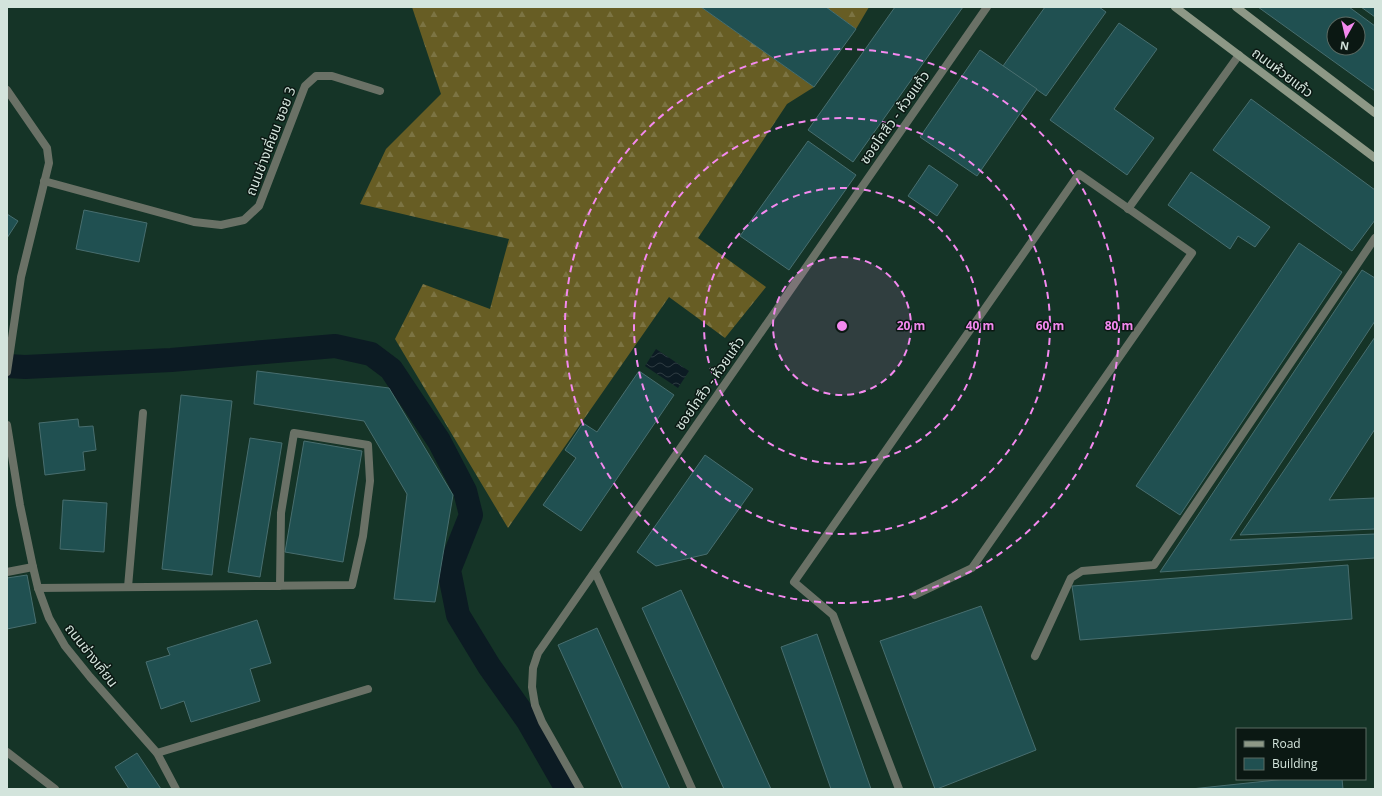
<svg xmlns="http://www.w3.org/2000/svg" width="1382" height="796" viewBox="0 0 1382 796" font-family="'Open Sans','Noto Sans Thai',sans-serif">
<defs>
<pattern id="forest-firs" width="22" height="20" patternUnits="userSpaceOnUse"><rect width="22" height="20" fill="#675d24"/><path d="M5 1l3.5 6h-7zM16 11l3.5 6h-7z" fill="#7c7443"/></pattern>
<pattern id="water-waves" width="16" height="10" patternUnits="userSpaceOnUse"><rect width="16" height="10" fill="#0c1b23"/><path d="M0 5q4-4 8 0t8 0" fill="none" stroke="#2e3c42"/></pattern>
</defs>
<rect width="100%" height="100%" fill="#153427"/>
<g fill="url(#forest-firs)">
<polygon points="412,7 701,7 814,87 787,104 698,238 766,287 725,338 669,297 508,528 395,339 423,284 490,309 509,239 360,204 386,149 441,94"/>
<polygon points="826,7 869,7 856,29"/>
</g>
<polygon fill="url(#water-waves)" points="656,349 689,371 678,388 645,366"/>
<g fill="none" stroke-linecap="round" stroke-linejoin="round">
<polyline stroke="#0c1b23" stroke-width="24" points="7,366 25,367 171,360 335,346 371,354 391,369 439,441 465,491 471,515 449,570 458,615 489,666 528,721 567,789"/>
</g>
<g fill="#205051" stroke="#486e6f" fill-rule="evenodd">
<polygon points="701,7 826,7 856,29 814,87"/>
<polygon points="895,7 963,7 853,162 808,130"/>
<polygon points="1045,7 1099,7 1106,12 1046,96 1003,66"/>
<path d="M1258 7H1349L1375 26V91ZM1334 24H1358V48H1334Z"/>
<polygon points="1361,7 1375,7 1375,17"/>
<polygon points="1119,23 1157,49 1114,109 1154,138 1127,175 1050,120"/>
<polygon points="980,50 1037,89 977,176 920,137"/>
<polygon points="1251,99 1375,190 1375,220 1352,251 1213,150"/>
<polygon points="808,141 856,175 789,270 740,236"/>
<polygon points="929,165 958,185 937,216 908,196"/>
<polygon points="1191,172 1270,227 1255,247 1238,236 1230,249 1168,205"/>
<polygon points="84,210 147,223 139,262 76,249"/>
<polygon points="7,214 18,221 7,238"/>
<polygon points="1299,243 1342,272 1180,515 1136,486"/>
<polygon points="1362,270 1375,278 1375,321 1230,540 1375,534 1375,558 1160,572"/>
<polygon points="1375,337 1375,429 1329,500 1375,498 1375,529 1240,535"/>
<polygon points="257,371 389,388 453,495 435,602 394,599 407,494 364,421 254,404"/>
<polygon points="639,371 674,395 581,531 543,505 576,458 565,450 583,423 597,432"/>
<polygon points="181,395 232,401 212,575 162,569"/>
<polygon points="78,419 79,427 93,426 96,450 83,452 85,470 45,475 39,423"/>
<polygon points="250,438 282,443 260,577 228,572"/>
<polygon points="304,441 362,451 343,562 285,552"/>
<polygon points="705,455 753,489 707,554 656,566 637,552"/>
<polygon points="63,500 107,503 104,552 60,549"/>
<polygon points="1348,565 1352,619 1080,640 1072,586"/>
<polygon points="27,575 36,623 7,629 7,578"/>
<polygon points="681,590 771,789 724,789 642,608"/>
<polygon points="981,606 1036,750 937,789 935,789 880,641"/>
<polygon points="257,620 271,663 250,669 260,701 191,722 184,701 161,709 146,662 170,655 167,648"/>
<polygon points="597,628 670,789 623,789 558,645"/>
<polygon points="817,634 871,789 831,789 781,647"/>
<polygon points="137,753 161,789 129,789 115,767"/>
<polygon points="1286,779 1342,779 1343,789 1191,789"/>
</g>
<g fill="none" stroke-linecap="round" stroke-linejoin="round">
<g stroke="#6a7166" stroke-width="8">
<polyline points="7,572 33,567"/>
<polyline points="128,587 143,413"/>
<polyline points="38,588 352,585 363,536 370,481 368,445 294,433 281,513 280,586"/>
<polyline points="1035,656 1071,578 1082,571 1154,565 1375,238"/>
</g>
<g stroke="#6a7166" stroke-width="8">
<polyline points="7,90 47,148 49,163 21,277 7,372"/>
<polyline points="44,181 194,222 221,225 244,220 259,206 305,86 316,76 332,76 380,91"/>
<polyline points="1128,209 1239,55"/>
<polyline points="7,425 20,505 33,567 38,588 49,618 65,646 90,677 157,753 176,789"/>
<polyline points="595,572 692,789"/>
<polyline points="7,752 55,789"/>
<polyline points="157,753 368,689"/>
<polyline points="580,789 542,722 535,705 532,687 533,668 538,653 987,7"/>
<polyline points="899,789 833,615 794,582 1079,174 1192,253 972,568 915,595"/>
</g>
<g stroke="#8d9886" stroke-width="8">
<polyline points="1175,7 1375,158"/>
<polyline points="1236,7 1375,113"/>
</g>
</g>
<circle cx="842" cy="326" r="69" fill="#f489ef" fill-opacity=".12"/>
<g fill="none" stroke="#f489ef" stroke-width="2" stroke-dasharray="7 5">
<circle cx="842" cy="326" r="69"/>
<circle cx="842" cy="326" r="138"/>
<circle cx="842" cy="326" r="208"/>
<circle cx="842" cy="326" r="277"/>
</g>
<g text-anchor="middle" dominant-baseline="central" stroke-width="3" stroke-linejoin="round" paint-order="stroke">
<g font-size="14" fill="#d3e4dc" stroke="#0b1813">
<text transform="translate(1283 72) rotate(37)">ถนนห้วยแก้ว</text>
<text transform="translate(894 117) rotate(-55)">ซอยโกสึว - ห้วยแก้ว</text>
<text transform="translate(270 141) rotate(-69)">ถนนช่างเคี่ยน ซอย 3</text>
<text transform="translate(709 383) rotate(-55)">ซอยโกสึว - ห้วยแก้ว</text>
<text transform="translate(92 655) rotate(52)">ถนนช่างเคี่ยน</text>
</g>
</g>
<circle cx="842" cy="326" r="6" fill="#f489ef" stroke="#0b1813" stroke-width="2"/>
<g font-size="12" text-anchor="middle" font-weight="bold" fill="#f489ef" stroke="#0b1813" stroke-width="3" stroke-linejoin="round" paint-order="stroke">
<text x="911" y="330">20 m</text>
<text x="980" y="330">40 m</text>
<text x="1050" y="330">60 m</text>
<text x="1119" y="330">80 m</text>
</g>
<rect width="1382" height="796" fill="none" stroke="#d3e4dc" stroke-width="16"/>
<rect x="1236" y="728" width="130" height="52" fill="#0b1813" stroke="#5b6a63"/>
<rect x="1244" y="741" width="20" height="6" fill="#8d9886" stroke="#5b6a63"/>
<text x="1272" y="748" font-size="12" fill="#d3e4dc">Road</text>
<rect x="1244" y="758" width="20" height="12" fill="#205051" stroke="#5b6a63"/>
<text x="1272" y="768" font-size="12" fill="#d3e4dc">Building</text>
<g transform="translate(1346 36) rotate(188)"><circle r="19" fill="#0b1813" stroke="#5b6a63"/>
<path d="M0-3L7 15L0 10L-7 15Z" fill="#f489ef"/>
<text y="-6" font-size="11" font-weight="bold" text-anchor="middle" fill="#d3e4dc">N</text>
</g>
</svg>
